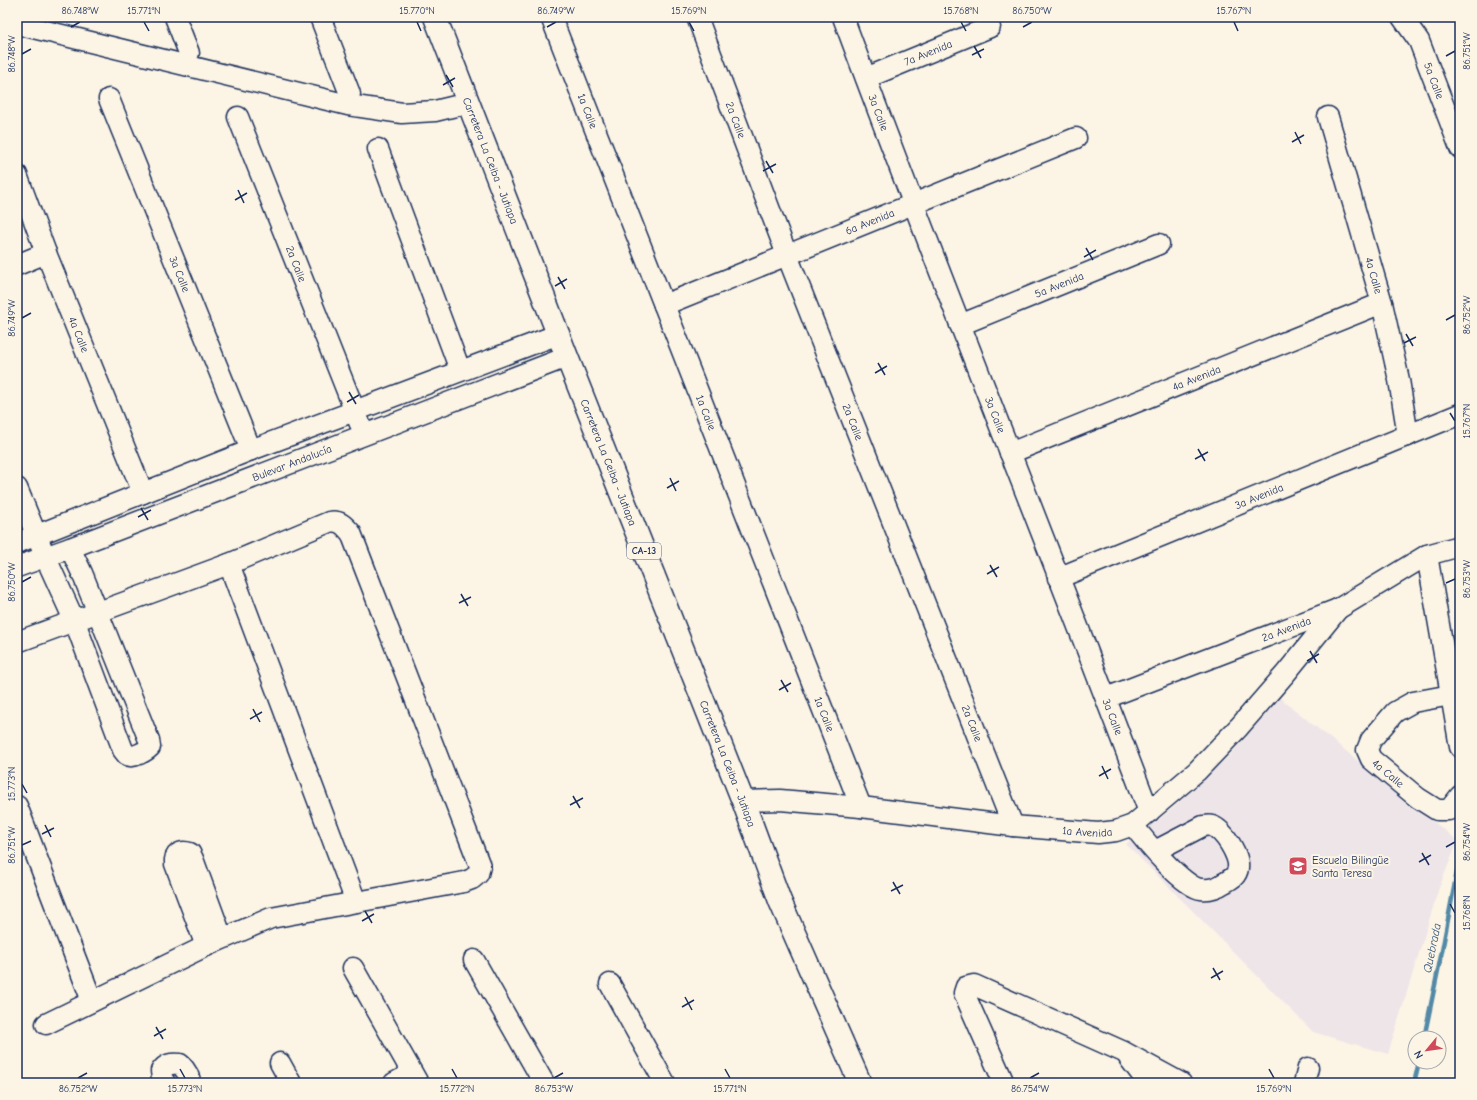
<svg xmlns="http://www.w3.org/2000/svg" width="1477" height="1100" viewBox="0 0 1477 1100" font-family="'Comic Neue',sans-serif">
<rect width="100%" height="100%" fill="#fcf5e5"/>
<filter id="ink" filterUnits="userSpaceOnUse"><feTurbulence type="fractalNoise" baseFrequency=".025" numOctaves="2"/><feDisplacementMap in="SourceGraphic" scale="8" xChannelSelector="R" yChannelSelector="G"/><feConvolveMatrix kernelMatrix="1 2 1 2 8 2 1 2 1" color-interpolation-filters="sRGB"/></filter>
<g filter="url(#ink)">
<polygon fill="#eee5e9" points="1280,698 1458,841 1439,888 1388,1054 1313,1032 1126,844 1172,809 1230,755"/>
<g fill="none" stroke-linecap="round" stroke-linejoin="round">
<g stroke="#5389a7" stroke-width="4.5">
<polyline points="1424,1038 1442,951 1457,872 1460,862"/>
<polyline points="1414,1083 1419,1062"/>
</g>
<defs>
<g id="minor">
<polyline points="175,17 189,53"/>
<polyline points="320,17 350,94"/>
<path id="s1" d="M551 17 861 807"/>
<path id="s2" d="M697 17 787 255 1013 826"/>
<path id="s3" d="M843 17C941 283 1049 546 1149 812"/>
<path id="s4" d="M1402 17 1419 41 1460 148"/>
<polyline points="17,24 348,105 402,113 435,111 468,103"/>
<path id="s5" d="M866 78 990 27"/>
<path id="s6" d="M109 99 251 450"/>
<path id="s7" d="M238 117 360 424"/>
<path id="s8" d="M1328 117 1382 303 1399 380 1408 436"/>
<polyline points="378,149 460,370"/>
<path id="s9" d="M17 175 46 253 143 493"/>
<polyline points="17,265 46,253"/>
<path id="s10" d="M664 305 1076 138"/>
<path id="s11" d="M960 325 1159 244"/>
<path id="s12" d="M1010 453 1382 303"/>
<path d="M17 488 45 556 75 622 123 750C123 750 127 755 127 755 133 759 146 751 150 747L149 740 82 573 70 548"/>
<polyline points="17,543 251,450 559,334"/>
<polyline points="1427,555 1460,747"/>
<polyline points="229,564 356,902"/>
<path id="s13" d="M17 567 70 548 567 357"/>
<path id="s14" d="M1058 578 1460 414"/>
<path d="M17 642 229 564 329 522C340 520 344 525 351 533L480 866 478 874 472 879 464 882 271 918 206 946 46 1024"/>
<path id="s15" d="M1451 695 1413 702 1395 712 1371 740 1367 750 1371 759 1418 798 1437 810H1449L1460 796"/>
<path id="s16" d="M1106 698 1338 609 1427 555 1460 546"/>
<path id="s17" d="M743 801 780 800 861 807 1013 826 1098 833 1116 831 1133 825 1197 771 1239 727 1286 673 1338 609"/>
<polyline points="17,806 92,1001"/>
<path d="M1133 825C1144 840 1184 888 1201 889 1209 890 1218 887 1224 883 1231 879 1237 876 1238 868 1240 856 1223 829 1212 826 1209 825 1205 826 1203 826L1155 851"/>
<path d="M206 946 175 864C174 854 180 850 190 853L193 859 222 938"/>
<polyline points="474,960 544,1083"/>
<polyline points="353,968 418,1083"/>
<polyline points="610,984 665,1083"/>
<polyline points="1129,1058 1148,1083"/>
<polyline points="280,1063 291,1083"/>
<path d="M165 1083 162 1078 161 1071C166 1064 171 1063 180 1064 185 1069 190 1075 190 1083"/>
<polyline points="394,1083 412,1073"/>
<polyline points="1004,1083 964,993 966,987 974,985 1124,1052 1181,1083"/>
<polyline points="1304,1083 1308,1068"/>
</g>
<g id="major">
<path id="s18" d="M435 17 567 357 743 801 780 901 860 1083"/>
</g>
</defs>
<use href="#minor" stroke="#1b2f5e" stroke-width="23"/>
<use href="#major" stroke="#1b2f5e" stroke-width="25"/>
<use href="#minor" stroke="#fcf5e5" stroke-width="20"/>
<use href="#major" stroke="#fcf5e5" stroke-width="22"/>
</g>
</g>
<path fill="none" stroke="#1b2f5e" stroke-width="1.5" d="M144 22 149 31M417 22 421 31M689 22 694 31M961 22 966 31M1234 22 1238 31M71 27 80 22M547 27 556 22M1023 27 1032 22M974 46 981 58M22 54 31 49M972 55 984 49M1446 56 1455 51M446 75 453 87M443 85 455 78M1295 132 1301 144M1292 142 1304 135M766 161 773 173M763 171 776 164M238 190 244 203M235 200 247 193M1086 248 1093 260M1084 257 1096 250M558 277 565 289M555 286 567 279M22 318 31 313M1446 320 1455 315M1406 334 1413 346M1404 343 1416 337M878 363 885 375M875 373 887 366M349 392 356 404M347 402 359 395M1450 413 1455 421M1198 449 1205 461M1195 459 1208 452M670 478 676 491M667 488 679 481M141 508 148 520M138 517 151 510M990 565 997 577M987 574 999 567M22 582 31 577M1446 583 1455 579M461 594 468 606M459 603 471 597M1310 651 1317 663M1307 661 1319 654M781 680 788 692M779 690 791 683M253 709 260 722M250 719 262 712M1102 766 1108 779M1099 776 1111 769M22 784 27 793M573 796 580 808M570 805 583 798M45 825 51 837M42 834 54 828M22 845 31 841M1446 847 1455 842M1422 853 1429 865M1419 862 1431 855M893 882 900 894M891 891 903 885M1450 904 1455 913M365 911 372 923M362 921 374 914M1213 968 1220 980M1211 978 1223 971M685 997 692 1010M682 1007 694 1000M156 1027 163 1039M154 1036 166 1029M180 1069 185 1078M452 1069 457 1078M725 1069 730 1078M1269 1069 1274 1078M78 1078 87 1073M554 1078 563 1073M1030 1078 1039 1073"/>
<defs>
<symbol id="school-square" viewBox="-11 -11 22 22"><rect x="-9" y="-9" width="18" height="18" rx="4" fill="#d1495b" stroke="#fcf5e5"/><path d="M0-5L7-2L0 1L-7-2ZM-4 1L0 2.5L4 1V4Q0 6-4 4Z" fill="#fff"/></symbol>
</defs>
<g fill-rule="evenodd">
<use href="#school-square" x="1287" y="855" width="22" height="22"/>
</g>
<g text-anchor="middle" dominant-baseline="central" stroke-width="4" stroke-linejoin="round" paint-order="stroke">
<rect fill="#fcf5e5" stroke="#5e6a86" stroke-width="1" x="627" y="543" width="34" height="16" rx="3"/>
<g font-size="10" font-weight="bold" fill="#1b2f5e">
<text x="644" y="551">CA-13</text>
</g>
<g font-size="11" fill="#1b2f5e" stroke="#fcf5e5">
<text stroke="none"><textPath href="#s5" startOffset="67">7a Avenida</textPath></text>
<text stroke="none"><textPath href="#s4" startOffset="72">5a Calle</textPath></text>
<text stroke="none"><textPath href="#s1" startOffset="101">1a Calle</textPath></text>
<text stroke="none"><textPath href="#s3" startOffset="102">3a Calle</textPath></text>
<text stroke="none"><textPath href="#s2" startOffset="110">2a Calle</textPath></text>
<text stroke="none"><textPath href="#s18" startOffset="154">Carretera La Ceiba - Jutiapa</textPath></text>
<text stroke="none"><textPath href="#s10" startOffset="222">6a Avenida</textPath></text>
<text stroke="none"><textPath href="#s7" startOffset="158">2a Calle</textPath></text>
<text stroke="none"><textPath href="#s6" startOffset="189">3a Calle</textPath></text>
<text stroke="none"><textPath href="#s8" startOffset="165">4a Calle</textPath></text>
<text stroke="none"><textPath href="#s11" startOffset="107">5a Avenida</textPath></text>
<text stroke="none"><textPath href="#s9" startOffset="171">4a Calle</textPath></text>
<text stroke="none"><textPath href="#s12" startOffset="201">4a Avenida</textPath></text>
<text stroke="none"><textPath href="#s1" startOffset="425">1a Calle</textPath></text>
<text stroke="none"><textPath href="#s3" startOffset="426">3a Calle</textPath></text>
<text stroke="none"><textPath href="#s2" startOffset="434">2a Calle</textPath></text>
<text stroke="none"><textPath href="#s13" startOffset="294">Bulevar Andalucía</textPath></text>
<text stroke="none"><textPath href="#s18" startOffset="478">Carretera La Ceiba - Jutiapa</textPath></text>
<text stroke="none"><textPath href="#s14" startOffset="217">3a Avenida</textPath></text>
<text stroke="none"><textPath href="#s16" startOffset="193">2a Avenida</textPath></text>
<text stroke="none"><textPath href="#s1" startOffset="749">1a Calle</textPath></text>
<text stroke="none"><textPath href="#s3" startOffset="750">3a Calle</textPath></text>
<text stroke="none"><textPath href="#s2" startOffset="758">2a Calle</textPath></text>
<text stroke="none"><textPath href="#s18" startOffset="802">Carretera La Ceiba - Jutiapa</textPath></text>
<text stroke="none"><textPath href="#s15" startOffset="139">4a Calle</textPath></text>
<text stroke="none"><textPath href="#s17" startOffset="346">1a Avenida</textPath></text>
</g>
<g font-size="11" fill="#1b2f5e" stroke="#fcf5e5" text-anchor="start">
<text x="1312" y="860">Escuela Bilingüe<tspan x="1312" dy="13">Santa Teresa</tspan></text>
</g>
<g font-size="12" font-style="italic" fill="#32547c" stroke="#fcf5e5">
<text transform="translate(1432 948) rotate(-78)">Quebrada</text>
</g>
</g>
<rect width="1477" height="1100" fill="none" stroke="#fcf5e5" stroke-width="44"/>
<g transform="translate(1427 1050) rotate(241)"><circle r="19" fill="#fcf5e5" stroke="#a2a6af"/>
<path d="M0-3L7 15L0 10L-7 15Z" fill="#d1495b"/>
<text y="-6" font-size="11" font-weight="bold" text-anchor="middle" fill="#1b2f5e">N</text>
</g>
<rect x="22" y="22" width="1433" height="1056" fill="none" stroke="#1b2f5e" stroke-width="1.5"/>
<g font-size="10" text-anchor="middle" fill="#1b2f5e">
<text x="80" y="14">86.748°W</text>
<text x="144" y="14">15.771°N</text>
<text x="417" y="14">15.770°N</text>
<text x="556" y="14">86.749°W</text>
<text x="689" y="14">15.769°N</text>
<text x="961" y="14">15.768°N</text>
<text x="1032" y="14">86.750°W</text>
<text x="1234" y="14">15.767°N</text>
<text transform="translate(1466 51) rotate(-90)" y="4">86.751°W</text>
<text transform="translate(11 54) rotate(-90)" y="4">86.748°W</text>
<text transform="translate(1466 315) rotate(-90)" y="4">86.752°W</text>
<text transform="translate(11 318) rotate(-90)" y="4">86.749°W</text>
<text transform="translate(1466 421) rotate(-90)" y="4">15.767°N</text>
<text transform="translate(1466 579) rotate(-90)" y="4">86.753°W</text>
<text transform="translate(11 582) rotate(-90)" y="4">86.750°W</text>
<text transform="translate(11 784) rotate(-90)" y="4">15.773°N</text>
<text transform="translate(1466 842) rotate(-90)" y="4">86.754°W</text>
<text transform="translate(11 845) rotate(-90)" y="4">86.751°W</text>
<text transform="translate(1466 913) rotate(-90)" y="4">15.768°N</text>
<text x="78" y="1092">86.752°W</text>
<text x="185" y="1092">15.773°N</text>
<text x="457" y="1092">15.772°N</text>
<text x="554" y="1092">86.753°W</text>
<text x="730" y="1092">15.771°N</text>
<text x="1030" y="1092">86.754°W</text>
<text x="1274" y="1092">15.769°N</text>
</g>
</svg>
